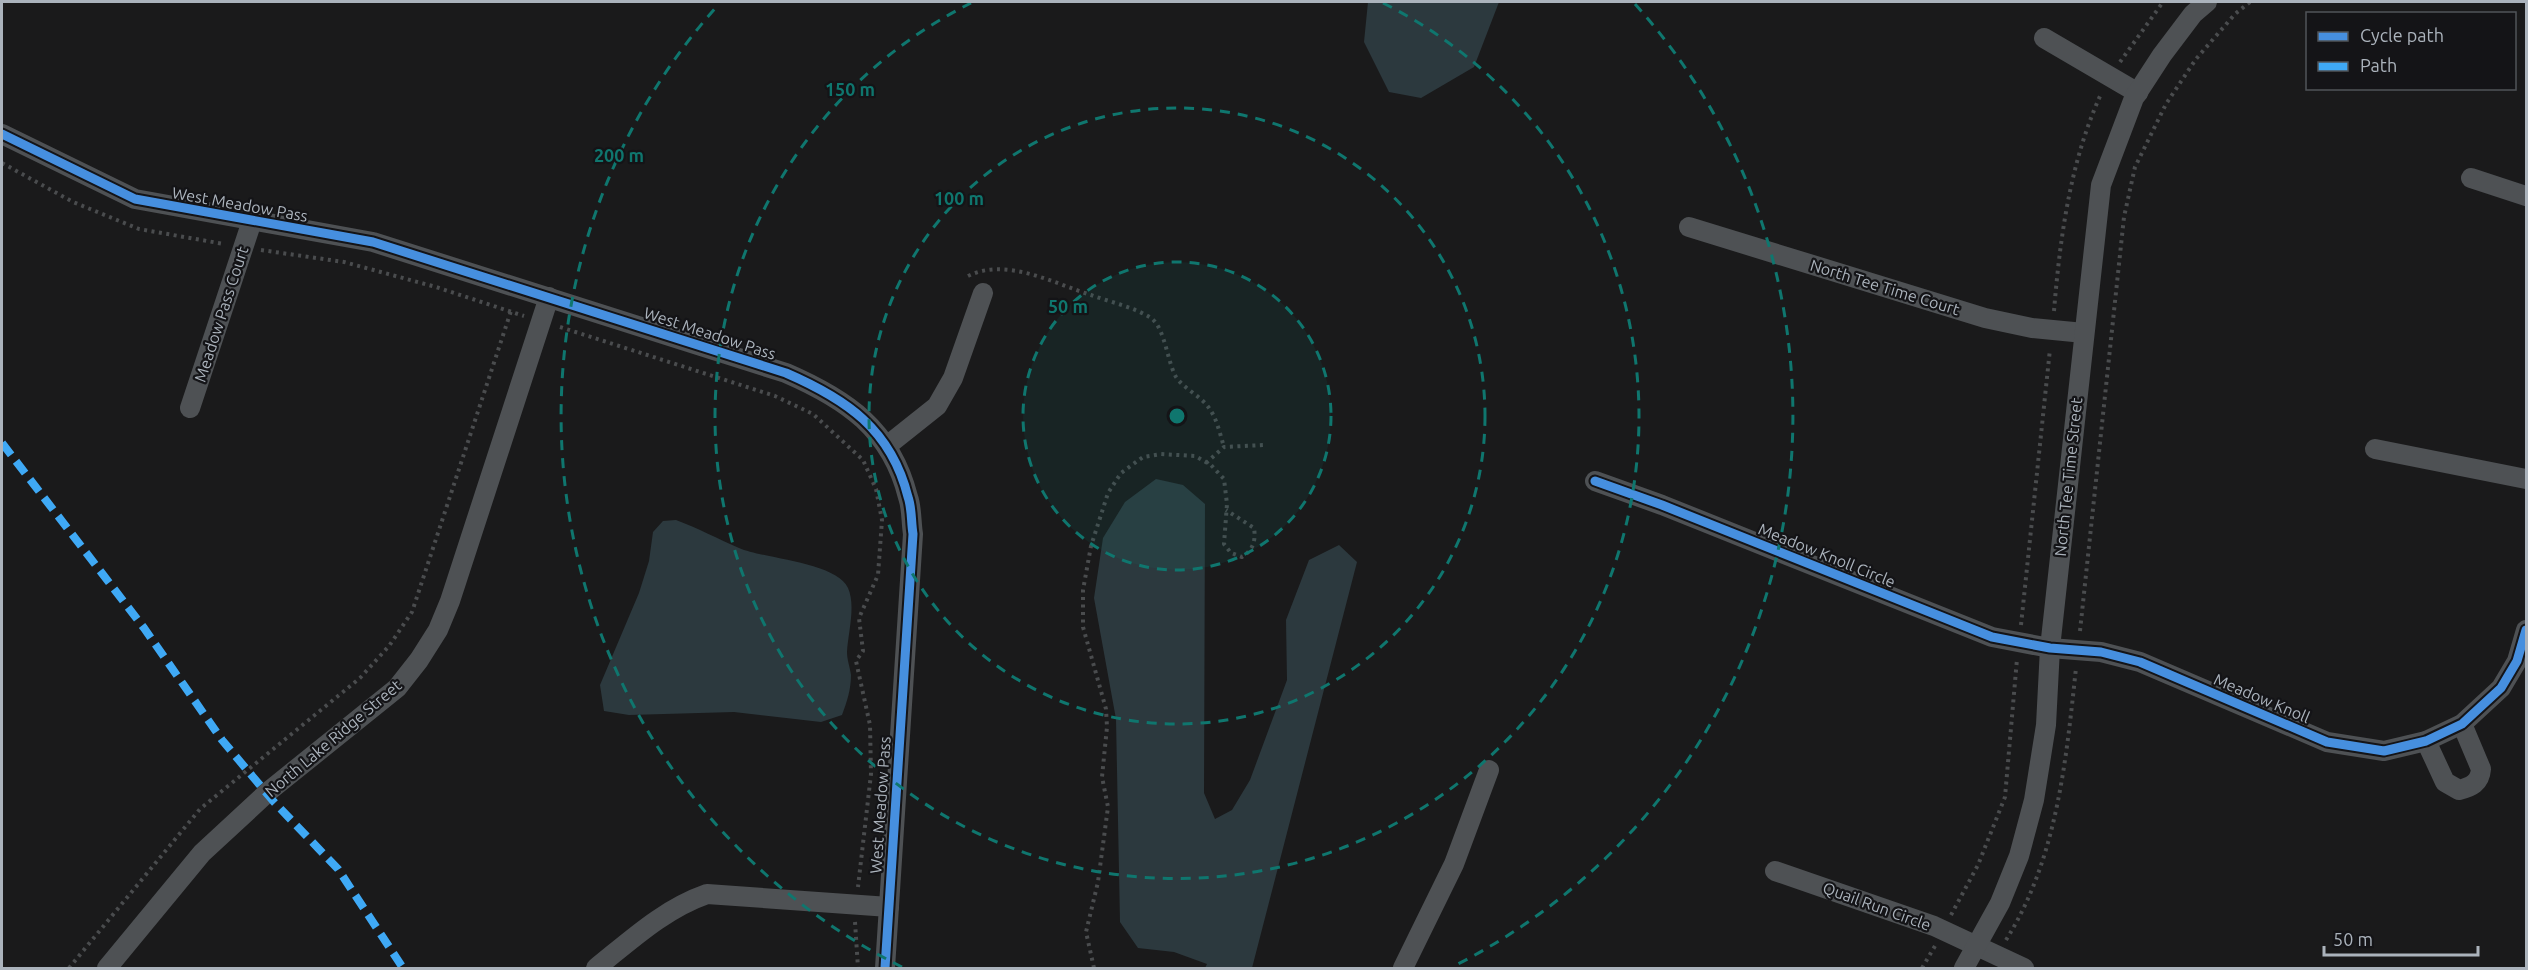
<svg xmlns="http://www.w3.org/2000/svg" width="2528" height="970" viewBox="0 0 2528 970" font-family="Ubuntu,sans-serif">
<rect width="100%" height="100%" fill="#1a1a1b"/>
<g fill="#2c393e">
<polygon points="1368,2 1499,2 1474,67 1421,98 1389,92 1364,42"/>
<polygon points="1156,479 1183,485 1205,504 1204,793 1215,819 1232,810 1250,780 1287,680 1286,620 1309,560 1339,545 1357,562 1252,968 1205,968 1207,964 1174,952 1138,948 1120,922 1116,719 1094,598 1103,538 1125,502"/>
<path d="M676 520C698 528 718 539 739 548 764 559 836 562 848 588 856 606 848 633 847 652 847 660 850 667 851 675 851 689 847 702 842 715L821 722 734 712 629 715 604 711 600 685 639 593 649 561 653 532 663 521Z"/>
</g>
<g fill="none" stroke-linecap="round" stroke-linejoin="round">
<g stroke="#4a4c4e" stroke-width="4" stroke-dasharray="3 4.5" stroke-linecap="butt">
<polyline points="2120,62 2163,2"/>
<polyline points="2,163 73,202 139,229 224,244"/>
<polyline points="261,250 344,262 436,287 524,316"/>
<path d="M968 276C1006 257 1053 283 1091 295 1110 302 1134 307 1151 318 1165 328 1167 361 1176 377 1184 389 1201 396 1209 408 1217 419 1220 434 1224 447"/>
<path d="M2054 311C2060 238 2070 162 2101 94"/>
<polyline points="560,327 775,396 813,414 863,460 876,489 882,520 878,575 859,618 863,651 856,661 870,725 871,774 858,887"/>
<polyline points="1206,463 1224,447 1265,445"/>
<polyline points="2021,625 2050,349"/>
<polyline points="2080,631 2124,217 2135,167 2166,104 2196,59 2235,14 2250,2"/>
<polyline points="1951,915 1978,865 2005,797 2017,659"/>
<polyline points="855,922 858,968"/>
<path d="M2006 940C2057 859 2066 761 2076 668"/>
<polyline points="69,968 200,809 360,678 389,646 412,612 511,311"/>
<path d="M1094 968 1086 932 1098 882 1108 807 1102 777 1107 727 1106 709 1083 627V590L1091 546 1108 493 1121 473 1143 457 1161 454 1195 456 1211 465 1224 479 1227 504 1224 544 1231 553 1242 557C1253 550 1256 541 1254 528L1226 510"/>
<polyline points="1922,968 1935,946"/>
</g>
<g stroke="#4e5154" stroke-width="20">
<polyline points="2044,38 2138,93"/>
<path d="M2 134 135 199 373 242 786 373C846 399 891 429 908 497 912 508 911 522 913 534L885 968"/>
<polyline points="2471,178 2526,196"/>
<polyline points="1689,227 1985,318 2032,328 2084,333"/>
<polyline points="190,408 252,221"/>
<polyline points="888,445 937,406 953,378 983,293"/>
<polyline points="2375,449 2526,479"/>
<polyline points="1595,481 1662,505 1992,637 2050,648 2101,652 2140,662 2327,742 2384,751 2426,741 2462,724 2501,688 2517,661 2526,630"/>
<path d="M2426 741 2445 782 2459 790C2471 787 2480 783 2481 769L2462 724"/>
<polyline points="1775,871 1934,926 2024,968"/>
<polyline points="107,968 202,853 269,791 397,688 419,660 438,630 450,601 549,297"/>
<path d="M596 968C631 940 664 909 707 894L889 907"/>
<polyline points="1403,968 1454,864 1489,770"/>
<polyline points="1964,968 2000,903 2019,856 2034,800 2046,725 2050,648 2101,185 2134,98 2162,55 2193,14 2207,2"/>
</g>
<polyline stroke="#3fa9f5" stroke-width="8" stroke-dasharray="15 8" stroke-linecap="butt" points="2,443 144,628 222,740 274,802 338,869 403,968"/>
<defs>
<g id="cycleway">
<path d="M2 134 135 199 373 242 786 373C846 399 891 429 908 497 912 508 911 522 913 534L885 968"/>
<polyline points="1595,481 1662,505 1992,637 2050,648 2101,652 2140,662 2327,742 2384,751 2426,741 2462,724 2501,688 2517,661 2526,630"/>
</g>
</defs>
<use href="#cycleway" stroke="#141417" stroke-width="13"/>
<use href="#cycleway" stroke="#468fdf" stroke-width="9"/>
</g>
<circle cx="1177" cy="416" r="154" fill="#0f766e" fill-opacity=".12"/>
<g fill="none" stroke="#0f766e" stroke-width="3" stroke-dasharray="10 8">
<circle cx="1177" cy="416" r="154"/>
<circle cx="1177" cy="416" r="308"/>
<path d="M1383 3A462 462 0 1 1 971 3"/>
<path d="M902 967A616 616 0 0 1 719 4M1635 4A616 616 0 0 1 1452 967"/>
</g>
<g text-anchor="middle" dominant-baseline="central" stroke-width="4.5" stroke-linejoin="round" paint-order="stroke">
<g font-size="16" fill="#abb3bc" stroke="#141417">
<text transform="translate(240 204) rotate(10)">West Meadow Pass</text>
<text transform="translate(1885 287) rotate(17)">North Tee Time Court</text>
<text transform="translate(221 314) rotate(-72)">Meadow Pass Court</text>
<text transform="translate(710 333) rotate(18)">West Meadow Pass</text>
<text transform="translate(2068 477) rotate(-84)">North Tee Time Street</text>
<text transform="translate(1827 555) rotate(22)">Meadow Knoll Circle</text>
<text transform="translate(2262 698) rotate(23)">Meadow Knoll</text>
<text transform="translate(333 738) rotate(-40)">North Lake Ridge Street</text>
<text transform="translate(880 805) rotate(-86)">West Meadow Pass</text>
<text transform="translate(1877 906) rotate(20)">Quail Run Circle</text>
</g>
</g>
<circle cx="1177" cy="416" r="9" fill="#0f766e" stroke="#141417" stroke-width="3"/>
<g font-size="18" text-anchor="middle" font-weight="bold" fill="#0f766e" stroke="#141417" stroke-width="4.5" stroke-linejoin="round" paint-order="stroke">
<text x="850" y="96">150 m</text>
<text x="619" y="162">200 m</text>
<text x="959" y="205">100 m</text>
<text x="1068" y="313">50 m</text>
</g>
<rect width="2528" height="970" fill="none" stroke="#abb3bc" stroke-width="6"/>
<rect x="2306" y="12" width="210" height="78" fill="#141417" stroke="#505459" stroke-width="1.5"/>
<rect x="2318" y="32" width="30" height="9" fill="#468fdf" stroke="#505459" stroke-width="1.5"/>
<text x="2360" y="42" font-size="18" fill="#abb3bc">Cycle path</text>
<rect x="2318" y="62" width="30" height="9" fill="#3fa9f5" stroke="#505459" stroke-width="1.5"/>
<text x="2360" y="72" font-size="18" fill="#abb3bc">Path</text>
<path d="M2324 946v9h154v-9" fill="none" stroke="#abb3bc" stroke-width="3"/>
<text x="2333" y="946" font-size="18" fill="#abb3bc" stroke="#141417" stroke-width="4.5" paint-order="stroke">50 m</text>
</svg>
